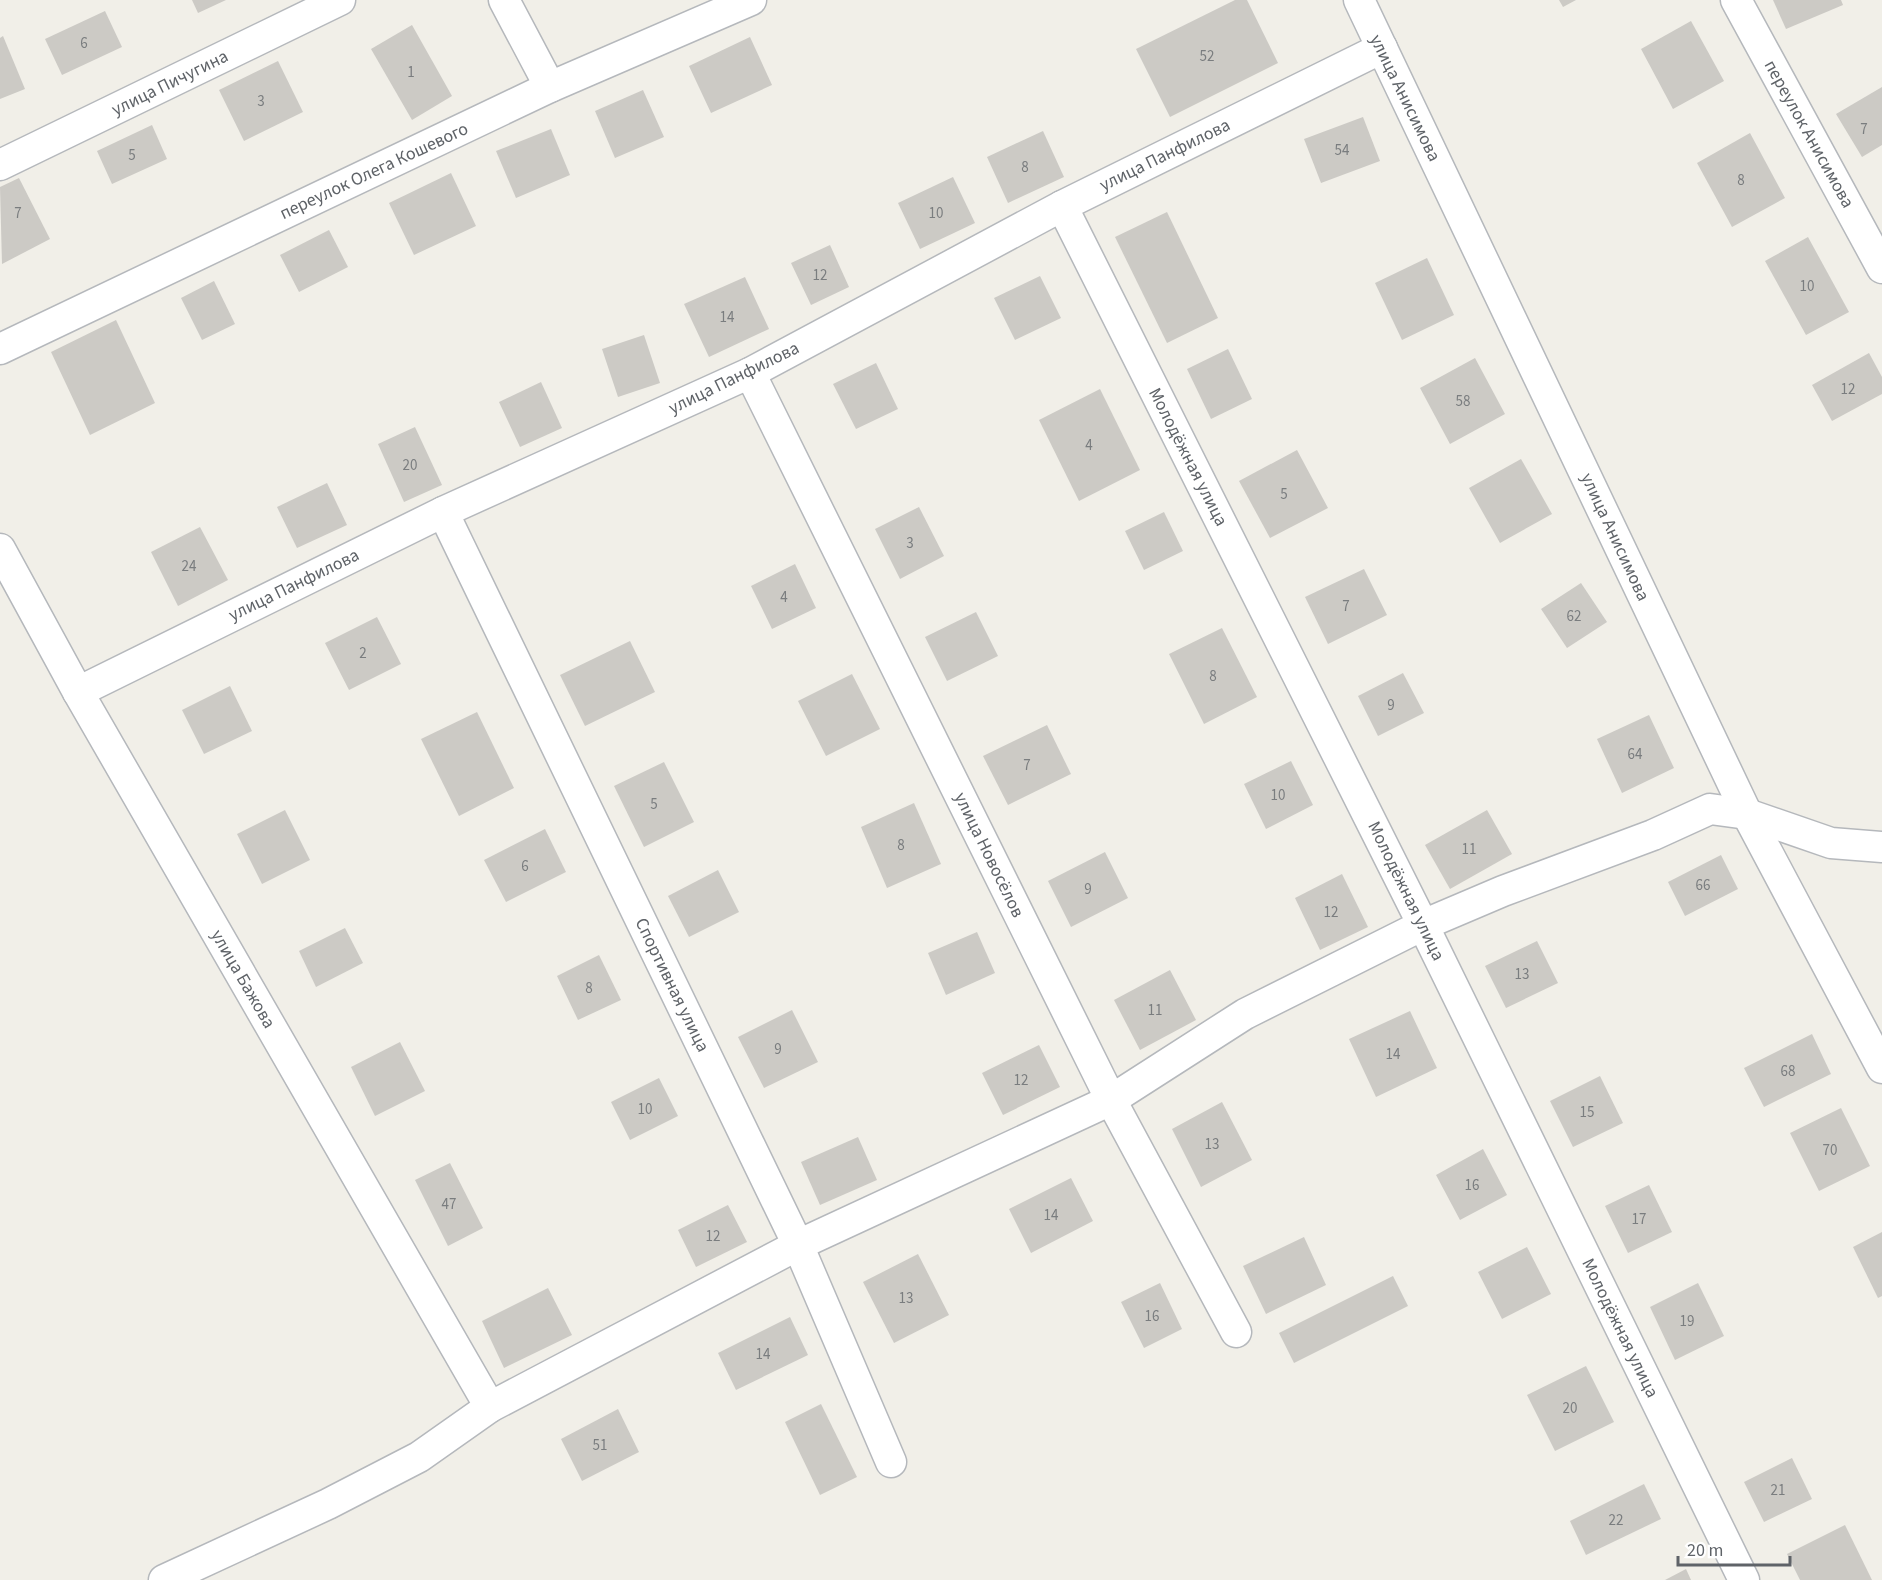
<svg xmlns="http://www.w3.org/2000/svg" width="1882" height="1580" viewBox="0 0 1882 1580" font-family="'Source Sans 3',sans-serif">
<rect width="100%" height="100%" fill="#f1efe8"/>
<g fill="#cccac5">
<polygon points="192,0 226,0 198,13"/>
<polygon points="1235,0 1247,0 1278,63 1170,117 1136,49"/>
<polygon points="1559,0 1576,0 1563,7"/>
<polygon points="1773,0 1841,0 1843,5 1786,29"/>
<polygon points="105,11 122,47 62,75 45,39"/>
<polygon points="1691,21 1724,81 1673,109 1641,49"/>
<polygon points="412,25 452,96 412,120 371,49"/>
<polygon points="3,36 25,89 0,99 0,38"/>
<polygon points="750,37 772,85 711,113 689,66"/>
<polygon points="278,61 303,112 244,141 219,90"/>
<polygon points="1882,87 1882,145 1862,157 1836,114"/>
<polygon points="643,90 664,137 615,158 595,111"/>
<polygon points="1363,117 1380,161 1321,183 1304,139"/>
<polygon points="152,125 167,159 112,184 97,151"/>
<polygon points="551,129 570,175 516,198 496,151"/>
<polygon points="1043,131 1064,177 1008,203 987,157"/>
<polygon points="1750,133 1785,198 1732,227 1697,163"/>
<polygon points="451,173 476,226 414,255 389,203"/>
<polygon points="953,177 975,223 920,249 898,203"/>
<polygon points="19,178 50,239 2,264 0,187"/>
<polygon points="1167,212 1218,318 1167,343 1115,237"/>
<polygon points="329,230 348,267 299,292 280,255"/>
<polygon points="1808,237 1849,312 1806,335 1765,261"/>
<polygon points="830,245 849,287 811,305 791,263"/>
<polygon points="1427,258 1454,315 1402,340 1375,283"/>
<polygon points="1040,276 1061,318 1015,340 994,298"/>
<polygon points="745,277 769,329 709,357 684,304"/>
<polygon points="214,281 235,324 202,340 181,298"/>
<polygon points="116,320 155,403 90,435 51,352"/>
<polygon points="644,335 660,383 618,397 602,349"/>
<polygon points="1228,349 1252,399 1211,419 1187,369"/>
<polygon points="1869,353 1882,377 1882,394 1832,421 1812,385"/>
<polygon points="1475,358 1505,414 1450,444 1420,388"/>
<polygon points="876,363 898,409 856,429 833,384"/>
<polygon points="541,382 562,428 520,447 499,402"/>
<polygon points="1100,389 1140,470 1079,501 1039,420"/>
<polygon points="415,427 442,485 404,502 378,444"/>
<polygon points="1297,450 1328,508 1270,538 1239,481"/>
<polygon points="1521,459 1552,514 1500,543 1469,488"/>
<polygon points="327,483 347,525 297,548 277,507"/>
<polygon points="919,507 944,556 900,579 875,529"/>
<polygon points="1164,512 1183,551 1144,570 1125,531"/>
<polygon points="200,527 228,580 178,606 151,552"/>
<polygon points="795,564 816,608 772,629 751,586"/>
<polygon points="1364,569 1387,615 1328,644 1305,597"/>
<polygon points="1581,583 1607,622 1567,648 1541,609"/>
<polygon points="976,612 998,656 947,681 925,637"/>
<polygon points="377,617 401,664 349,690 325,643"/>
<polygon points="1222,628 1257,697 1204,724 1169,654"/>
<polygon points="630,641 655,692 585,726 560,675"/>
<polygon points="1403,673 1424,713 1378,736 1358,696"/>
<polygon points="852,674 880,729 826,756 798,701"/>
<polygon points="230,686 252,731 204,754 182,710"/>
<polygon points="477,712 514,788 459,816 421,739"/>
<polygon points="1649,715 1674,768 1622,793 1597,739"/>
<polygon points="1047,725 1071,774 1008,805 983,756"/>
<polygon points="1291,761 1313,805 1266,829 1244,784"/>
<polygon points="664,762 694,822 644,847 614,786"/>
<polygon points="914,803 941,864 887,888 861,827"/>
<polygon points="285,810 310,860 262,884 237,834"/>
<polygon points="1487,810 1512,854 1450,889 1425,845"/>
<polygon points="545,829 566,872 506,902 484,860"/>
<polygon points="1105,852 1128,898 1071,927 1048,881"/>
<polygon points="1721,855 1738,889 1685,916 1668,882"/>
<polygon points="718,870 739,912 689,937 668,896"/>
<polygon points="1342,874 1368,927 1320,950 1295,898"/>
<polygon points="345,928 363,963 316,987 299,951"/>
<polygon points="977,932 995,973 946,995 928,953"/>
<polygon points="1537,941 1558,983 1506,1008 1485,966"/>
<polygon points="599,955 621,1000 578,1020 557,976"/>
<polygon points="1170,970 1196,1020 1140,1050 1114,1000"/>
<polygon points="792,1010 818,1062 764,1088 738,1037"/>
<polygon points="1410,1011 1437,1068 1376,1097 1349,1039"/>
<polygon points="1812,1034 1831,1074 1764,1107 1744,1068"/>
<polygon points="400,1042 425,1091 375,1116 351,1067"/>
<polygon points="1039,1045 1060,1087 1003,1115 982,1073"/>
<polygon points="1600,1076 1623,1123 1573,1147 1550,1101"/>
<polygon points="659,1078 678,1116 630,1140 611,1102"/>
<polygon points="1222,1102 1252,1160 1201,1187 1172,1129"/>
<polygon points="1841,1108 1870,1166 1819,1191 1790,1133"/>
<polygon points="858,1137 877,1180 820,1205 801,1162"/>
<polygon points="1483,1149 1507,1195 1460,1220 1436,1175"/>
<polygon points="450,1163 483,1228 448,1246 415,1180"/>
<polygon points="1071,1178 1093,1221 1031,1253 1009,1209"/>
<polygon points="1649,1185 1672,1232 1628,1253 1605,1206"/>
<polygon points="728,1205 747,1242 696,1267 678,1230"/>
<polygon points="1882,1232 1882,1296 1878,1298 1853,1247"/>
<polygon points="1304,1237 1326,1285 1266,1314 1243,1266"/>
<polygon points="1527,1247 1551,1294 1502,1319 1478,1272"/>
<polygon points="918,1254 949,1315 894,1343 863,1282"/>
<polygon points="1393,1276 1408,1306 1294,1363 1279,1333"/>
<polygon points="1160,1283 1182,1329 1144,1348 1121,1302"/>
<polygon points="1698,1283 1724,1336 1675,1360 1650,1307"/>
<polygon points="548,1288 572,1335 504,1368 482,1321"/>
<polygon points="790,1317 808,1355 736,1390 718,1353"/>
<polygon points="1586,1366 1614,1422 1555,1451 1527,1395"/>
<polygon points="821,1404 857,1477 820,1495 785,1422"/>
<polygon points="618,1409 639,1452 582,1481 561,1439"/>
<polygon points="1792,1458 1812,1499 1764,1522 1744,1482"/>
<polygon points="1644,1484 1661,1519 1586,1555 1570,1521"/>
<polygon points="1845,1525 1872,1580 1800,1580 1787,1554"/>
<polygon points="1686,1569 1691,1580 1665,1580"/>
</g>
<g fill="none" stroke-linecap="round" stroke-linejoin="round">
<defs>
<g id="minor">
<polyline points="504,0 550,87"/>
<polyline points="1359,0 1747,814 1882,1068"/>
<polyline points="1736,0 1882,268"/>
<polyline points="0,165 340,0"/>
<polyline points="1062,206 1423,925 1744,1580"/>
<polyline points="0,349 550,87 751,0"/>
<polyline points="750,373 1111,1100 1236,1332"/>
<polyline points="443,512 798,1245 891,1462"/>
<polyline points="0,549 78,692 490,1407"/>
<polyline points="78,692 443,512 750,373 1062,206 1382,48"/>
<polyline points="164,1580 328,1504 419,1457 490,1407 798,1245 1111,1100 1245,1014 1423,925 1503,891 1653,835 1710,809 1747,814 1831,843 1882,847"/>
</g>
</defs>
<use href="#minor" stroke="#b5b8bc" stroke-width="33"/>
<use href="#minor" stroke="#fff" stroke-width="30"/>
</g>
<g text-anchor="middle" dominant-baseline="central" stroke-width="5" stroke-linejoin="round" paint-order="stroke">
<g font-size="15" fill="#7a7d7f">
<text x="84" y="43">6</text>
<text x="1207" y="56">52</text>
<text x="411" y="72">1</text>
<text x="261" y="101">3</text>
<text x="1864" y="129">7</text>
<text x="1342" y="150">54</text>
<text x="132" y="155">5</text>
<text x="1025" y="167">8</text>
<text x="1741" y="180">8</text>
<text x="18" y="213">7</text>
<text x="936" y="213">10</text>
<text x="820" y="275">12</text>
<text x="1807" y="286">10</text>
<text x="727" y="317">14</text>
<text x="1848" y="389">12</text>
<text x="1463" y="401">58</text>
<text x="1089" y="445">4</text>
<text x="410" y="465">20</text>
<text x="1284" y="494">5</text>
<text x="910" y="543">3</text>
<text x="189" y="566">24</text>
<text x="784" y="597">4</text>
<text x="1346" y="606">7</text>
<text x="1574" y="616">62</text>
<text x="363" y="653">2</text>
<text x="1213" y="676">8</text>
<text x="1391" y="705">9</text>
<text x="1635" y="754">64</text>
<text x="1027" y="765">7</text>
<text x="1278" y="795">10</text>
<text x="654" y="804">5</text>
<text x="901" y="845">8</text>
<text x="1469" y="849">11</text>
<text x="525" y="866">6</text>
<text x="1703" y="885">66</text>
<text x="1088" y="889">9</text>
<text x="1331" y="912">12</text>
<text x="1522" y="974">13</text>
<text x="589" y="988">8</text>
<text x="1155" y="1010">11</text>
<text x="778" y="1049">9</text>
<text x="1393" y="1054">14</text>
<text x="1788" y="1071">68</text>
<text x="1021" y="1080">12</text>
<text x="645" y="1109">10</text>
<text x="1587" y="1112">15</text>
<text x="1212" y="1144">13</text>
<text x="1830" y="1150">70</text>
<text x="1472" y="1185">16</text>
<text x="449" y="1204">47</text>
<text x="1051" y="1215">14</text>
<text x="1639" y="1219">17</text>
<text x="713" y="1236">12</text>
<text x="906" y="1298">13</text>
<text x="1152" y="1316">16</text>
<text x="1687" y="1321">19</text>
<text x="763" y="1354">14</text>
<text x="1570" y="1408">20</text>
<text x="600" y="1445">51</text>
<text x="1778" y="1490">21</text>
<text x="1616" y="1520">22</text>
</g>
<g font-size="18" fill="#5f6368" stroke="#fff">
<text transform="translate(170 83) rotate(-26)">улица Пичугина</text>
<text transform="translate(1405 98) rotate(64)">улица Анисимова</text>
<text transform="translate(1809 134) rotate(61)">переулок Анисимова</text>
<text transform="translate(1165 155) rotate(-26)">улица Панфилова</text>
<text transform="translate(374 171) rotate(-25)">переулок Олега Кошевого</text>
<text transform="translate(734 378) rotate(-26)">улица Панфилова</text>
<text transform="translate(1188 457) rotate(63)">Молодёжная улица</text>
<text transform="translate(1615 537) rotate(65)">улица Анисимова</text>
<text transform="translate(294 585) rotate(-26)">улица Панфилова</text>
<text transform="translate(989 855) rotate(64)">улица Новосёлов</text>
<text transform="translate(1406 891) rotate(64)">Молодёжная улица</text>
<text transform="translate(243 979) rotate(60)">улица Бажова</text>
<text transform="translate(672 985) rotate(64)">Спортивная улица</text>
<text transform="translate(1620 1328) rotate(64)">Молодёжная улица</text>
</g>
</g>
<path d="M1678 1556v9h112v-9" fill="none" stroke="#5f6368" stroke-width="3"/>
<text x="1687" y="1556" font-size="18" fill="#5f6368" stroke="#ffffff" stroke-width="4.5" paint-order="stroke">20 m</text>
</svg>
